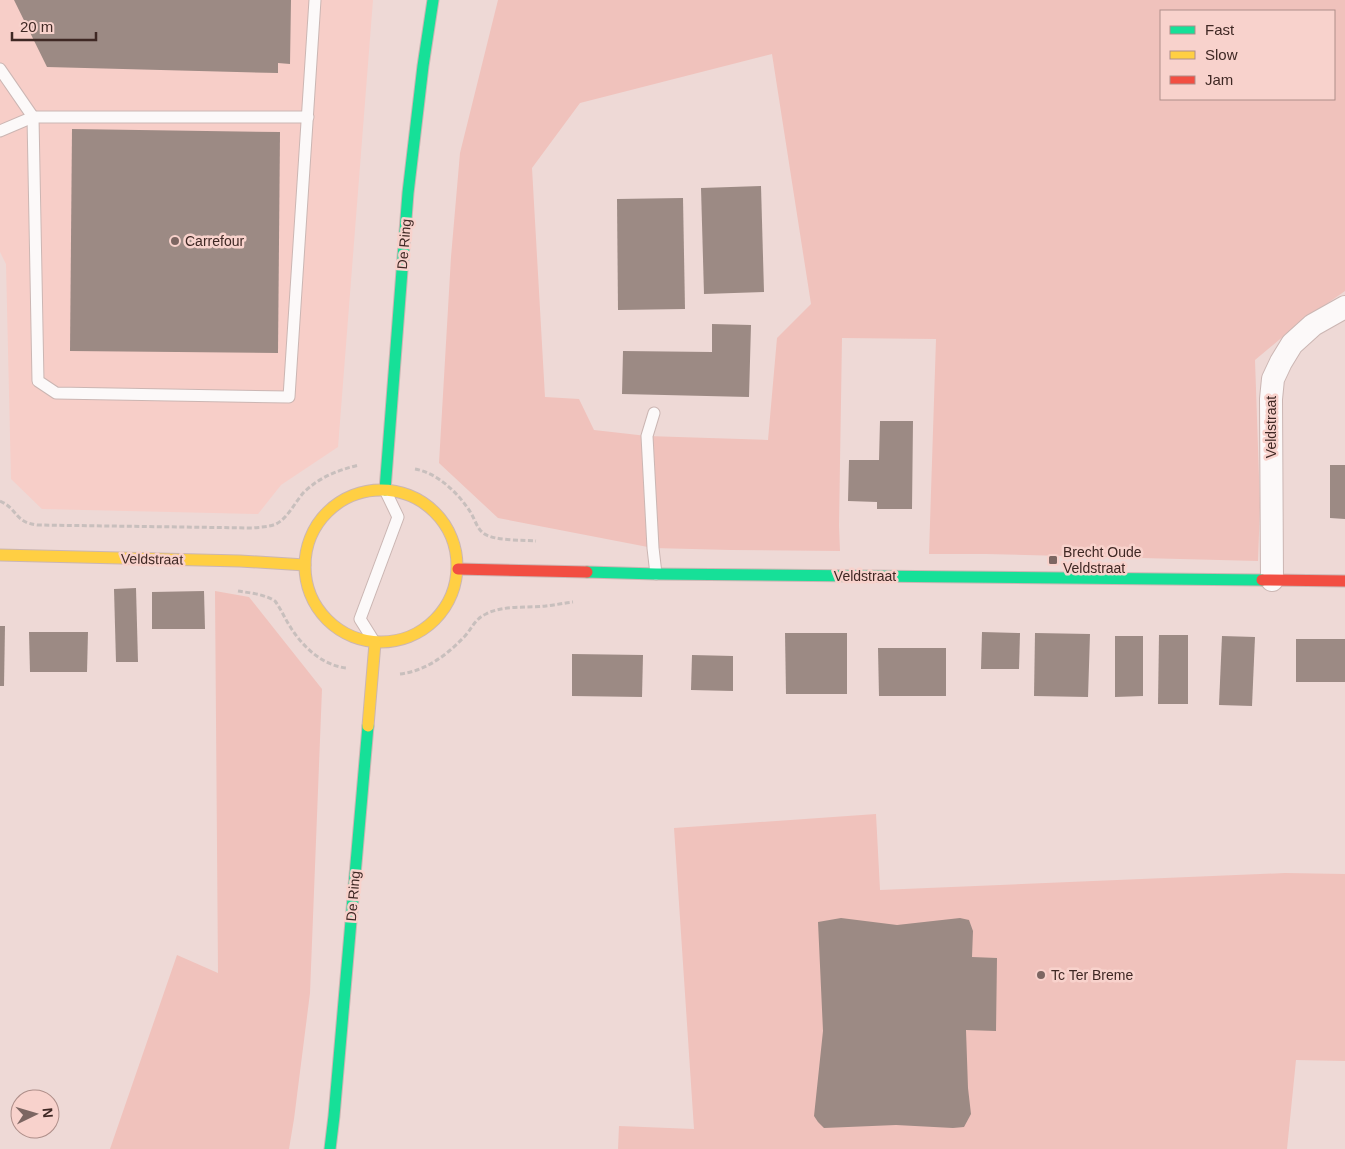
<svg xmlns="http://www.w3.org/2000/svg" width="1345" height="1149" viewBox="0 0 1345 1149" font-family="Helvetica,sans-serif">
<rect width="100%" height="100%" fill="#eed9d6"/>
<polygon fill="#f7cec8" points="0,0 373,0 338,447 281,485 258,514 42,509 11,479 6,264 0,252"/>
<g fill="#f0c2bc" fill-rule="evenodd">
<path d="M498 0H1345V291L1298 324 1255 360 1260 506 1258 561 986 554H929L936 339 842 338 839 526 840 551 731 550 653 548 498 518 439 463 451 257 460 153ZM1161 11H1334V99H1161ZM772 54 811 304 777 338 768 440 647 436 594 430 579 399 545 397 532 168 580 103Z"/>
<polygon points="215,591 249,597 322,689 310,993 294,1119 289,1149 110,1149 177,955 218,973"/>
<polygon points="876,814 880,890 1285,873 1345,874 1345,1061 1296,1060 1287,1149 618,1149 619,1126 694,1129 674,828"/>
</g>
<g fill="#9c8a84">
<polygon points="14,0 291,0 290,64 278,63 278,73 47,67"/>
<polygon points="72,129 280,132 278,353 70,351"/>
<polygon points="761,186 764,292 704,294 701,188"/>
<polygon points="683,198 685,309 618,310 617,199"/>
<polygon points="712,324 751,325 749,397 622,394 623,351 712,352"/>
<polygon points="880,421 913,421 912,509 877,509 877,502 848,501 849,460 879,460"/>
<polygon points="1330,465 1345,465 1345,519 1330,518"/>
<polygon points="136,588 138,662 116,662 114,589"/>
<polygon points="204,591 205,629 152,629 152,592"/>
<polygon points="0,626 5,626 4,686 0,686"/>
<polygon points="29,632 88,632 87,672 30,672"/>
<polygon points="982,632 1020,633 1019,669 981,669"/>
<polygon points="785,633 847,633 847,694 786,694"/>
<polygon points="1035,633 1090,634 1088,697 1034,696"/>
<polygon points="1159,635 1188,635 1188,704 1158,704"/>
<polygon points="1115,636 1143,636 1143,696 1115,697"/>
<polygon points="1222,636 1255,637 1252,706 1219,705"/>
<rect x="1296" y="639" width="49" height="43"/>
<polygon points="878,648 946,648 946,696 879,696"/>
<polygon points="572,654 643,655 642,697 572,696"/>
<polygon points="692,655 733,656 733,691 691,690"/>
<polygon points="841,918 897,925 960,918 969,920 973,931 972,957 997,958 996,1031 966,1030 968,1088 971,1114 964,1127 953,1128 896,1125 824,1128 818,1122 814,1116 823,1031 818,922"/>
</g>
<g fill="none" stroke-linecap="round" stroke-linejoin="round">
<defs>
<g id="lane">
<polyline points="0,69 33,117 38,381 56,393 289,397 315,0"/>
<polyline points="0,131 33,117 308,117"/>
<polyline points="654,413 647,436 653,548 656,574"/>
<polyline points="375,643 360,619 398,517 385,490"/>
</g>
<polyline id="street" points="1272,580 1271,399 1273,379 1281,362 1292,344 1313,325 1345,307"/>
<g id="fast">
<polyline points="385,490 408,193 423,66 433,0"/>
<polyline points="587,572 656,574 1262,580"/>
<polyline points="330,1149 334,1116 368,726"/>
</g>
<g id="slow">
<circle cx="381" cy="566" r="76"/>
<polyline points="0,555 240,561 305,565"/>
<polyline points="368,726 375,643"/>
</g>
<g id="jam">
<polyline points="458,569 587,572"/>
<polyline points="1262,580 1345,581"/>
</g>
</defs>
<use href="#lane" stroke="#cbb6b3" stroke-width="13"/>
<use href="#street" stroke="#cbb6b3" stroke-width="24"/>
<use href="#fast" stroke="#cbb6b3" stroke-width="13"/>
<use href="#slow" stroke="#cbb6b3" stroke-width="13"/>
<use href="#jam" stroke="#cbb6b3" stroke-width="13"/>
<g stroke="#c8bfbd" stroke-width="3" stroke-dasharray="5 2.5" stroke-linecap="butt">
<path d="M415 469C438 473 459 494 471 513 475 520 477 528 483 533 493 541 523 540 536 541"/>
<path d="M0 501C18 509 14 522 37 525L253 528C261 527 269 527 276 524 288 518 295 502 304 492 320 477 338 470 359 465"/>
<path d="M238 591C250 593 264 594 275 601 281 609 285 619 291 628 303 647 323 666 347 668"/>
<path d="M400 674C426 671 447 655 465 636 472 628 475 619 486 614 503 605 527 608 546 606 555 605 564 603 573 602"/>
</g>
<use href="#lane" stroke="#fcf9f9" stroke-width="11"/>
<use href="#street" stroke="#fcf9f9" stroke-width="22"/>
<use href="#fast" stroke="#16e098" stroke-width="11"/>
<use href="#slow" stroke="#ffcf43" stroke-width="11"/>
<use href="#jam" stroke="#f24e42" stroke-width="11"/>
</g>
<g fill="#7c6662" stroke="#f8d2cc" stroke-width="2">
<circle cx="175" cy="241" r="5"/>
<rect x="1048" y="555" width="10" height="10" rx="2.5"/>
<circle cx="1041" cy="975" r="5"/>
</g>
<g text-anchor="middle" dominant-baseline="central" stroke-width="5" stroke-linejoin="round" paint-order="stroke">
<g font-size="14" fill="#3f2824" stroke="#f8d2cc" text-anchor="start">
<text x="185" y="241">Carrefour</text>
<text x="1063" y="552">Brecht Oude<tspan x="1063" dy="16">Veldstraat</tspan></text>
<text x="1051" y="975">Tc Ter Breme</text>
</g>
<g font-size="14" fill="#3f2824" stroke="#f8d2cc">
<text transform="translate(404 244) rotate(-85)">De Ring</text>
<text transform="translate(1271 427) rotate(-90)">Veldstraat</text>
<text transform="translate(152 559) rotate(1)">Veldstraat</text>
<text x="865" y="576">Veldstraat</text>
<text transform="translate(353 896) rotate(-85)">De Ring</text>
</g>
</g>
<rect x="1160" y="10" width="175" height="90" fill="#f8d2cc" stroke="#ae8e89"/>
<rect x="1170" y="26" width="25" height="8" fill="#16e098" stroke="#ae8e89"/>
<text x="1205" y="35" font-size="15" fill="#3f2824">Fast</text>
<rect x="1170" y="51" width="25" height="8" fill="#ffcf43" stroke="#ae8e89"/>
<text x="1205" y="60" font-size="15" fill="#3f2824">Slow</text>
<rect x="1170" y="76" width="25" height="8" fill="#f24e42" stroke="#ae8e89"/>
<text x="1205" y="85" font-size="15" fill="#3f2824">Jam</text>
<g transform="translate(35 1114) rotate(85)"><circle r="24" fill="#f8d2cc" stroke="#ae8e89"/>
<path d="M0-4L9 19L0 12L-9 19Z" fill="#7c6662"/>
<text y="-8" font-size="14" font-weight="bold" text-anchor="middle" fill="#3f2824">N</text>
</g>
<path d="M12 32v8h84v-8" fill="none" stroke="#3f2824" stroke-width="2.5"/>
<text x="20" y="32" font-size="15" fill="#3f2824" stroke="#f8d2cc" stroke-width="4" paint-order="stroke">20 m</text>
</svg>
